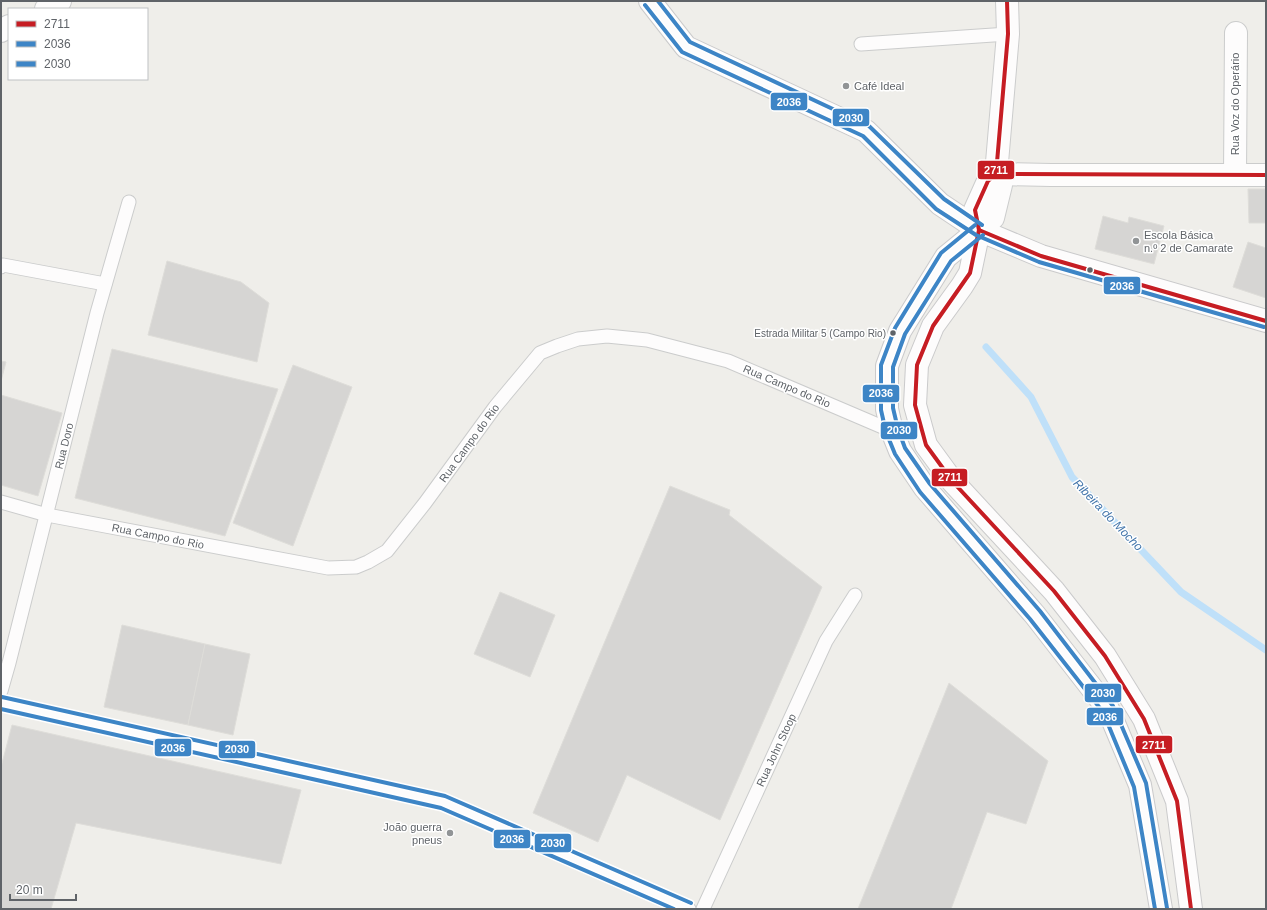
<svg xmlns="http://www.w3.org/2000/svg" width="1267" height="910" viewBox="0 0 1267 910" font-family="Helvetica,sans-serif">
<rect width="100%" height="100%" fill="#efeeea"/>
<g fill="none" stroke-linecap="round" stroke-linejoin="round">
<polyline stroke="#bfe0f9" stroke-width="7" points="986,347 1031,397 1072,477 1181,592 1266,650"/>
</g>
<g fill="#d6d5d3" stroke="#deddd9">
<polygon points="1248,189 1266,189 1266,223 1249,223"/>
<polygon points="1103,216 1128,223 1129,217 1164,226 1154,264 1095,249"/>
<polygon points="1248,242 1266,248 1266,298 1233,287"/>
<polygon points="167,261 241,282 269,303 257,362 148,335"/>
<polygon points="112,349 278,389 225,536 75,498"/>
<polygon points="1,361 6,362 1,381"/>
<polygon points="293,365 352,387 293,546 233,523"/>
<polygon points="1,395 62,413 38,496 1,485"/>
<polygon points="670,486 730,510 729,515 822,587 720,820 627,775 598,842 533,813"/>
<polygon points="500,592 555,615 530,677 474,654"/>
<polygon points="122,625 205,644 188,725 104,707"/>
<polygon points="205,644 250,654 233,735 188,725"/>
<polygon points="949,683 1048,761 1026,824 987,812 951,909 858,909"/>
<polygon points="12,725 301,790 281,864 76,823 51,909 1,909 1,767"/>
</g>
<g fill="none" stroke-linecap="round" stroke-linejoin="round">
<defs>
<g id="lane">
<polyline points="861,44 1008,34"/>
<polyline points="1,267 3,265 105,284"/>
<polyline points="1,502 47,515 328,568 356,567 368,562 387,551 425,503 495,407 540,353 557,346 578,339 607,336 647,340 728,361 892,431"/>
<polyline points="1,691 9,663 97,313 129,202"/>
<polyline points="1,703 443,802 689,909"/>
<polyline points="703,909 826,641 855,595"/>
</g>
<g id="street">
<polyline points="46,9 60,1"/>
<polyline points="1,31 9,26"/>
<polyline points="996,174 988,181 975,210 979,230 993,218 1001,185 996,174 1008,34 1007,1"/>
<polyline points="996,174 1051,175 1266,175"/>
<polyline points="1235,175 1236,33"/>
</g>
<g id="secondary">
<polyline points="650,1 686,47 866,131 940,204 979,230 1041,256 1266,321"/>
<polyline points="979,230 946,257 900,331 887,366 887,409 892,431 900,451 925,488 1035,615 1108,709 1140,785 1161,909"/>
<polyline points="979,230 970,273 962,286 933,326 917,365 915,405 926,445 953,482 1054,591 1105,656 1144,719 1177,801 1191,909"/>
</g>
</defs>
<use href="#lane" stroke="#cbcccc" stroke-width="15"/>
<use href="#street" stroke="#cbcccc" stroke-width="24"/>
<use href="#secondary" stroke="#cacacb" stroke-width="24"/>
<use href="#lane" stroke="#fdfcfc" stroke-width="13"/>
<use href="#street" stroke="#fdfcfc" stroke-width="22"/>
<use href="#secondary" stroke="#fdfcfc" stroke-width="22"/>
<defs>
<g id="bus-1">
<polyline points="1007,1 1008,34 996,174 988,181 975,210 979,230 970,273 933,326 917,365 915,405 926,445 953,482 1054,591 1105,656 1144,719 1177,801 1191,909"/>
<polyline points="996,174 1266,175"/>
<polyline points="979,230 1041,256 1266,321"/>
</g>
<g id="bus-2">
<polyline points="645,5 682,52 863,136 936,209 976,235 1039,262 1264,327"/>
<polyline points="975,225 941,253 895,328 881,365 881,410 886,432 895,454 920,492 1030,619 1103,712 1134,787 1155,909"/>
<polyline points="1,709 441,808 674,909"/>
</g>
<g id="bus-3">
<polyline points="658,1 690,42 869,126 944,199 982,225"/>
<polyline points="983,235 951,261 905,334 893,367 893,408 898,429 905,448 930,484 1040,611 1113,706 1146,783 1167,908"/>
<polyline points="2,697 445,796 691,903"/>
</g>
</defs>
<use href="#bus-1" stroke="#fff" stroke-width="7"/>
<use href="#bus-2" stroke="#fff" stroke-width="7"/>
<use href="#bus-3" stroke="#fff" stroke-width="7"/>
<use href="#bus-1" stroke="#c61d23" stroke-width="4"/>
<use href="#bus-2" stroke="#3d85c6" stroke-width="4"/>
<use href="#bus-3" stroke="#3d85c6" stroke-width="4"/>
</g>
<g fill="#919496" stroke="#fff" stroke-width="1.5">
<circle cx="846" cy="86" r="4"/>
<circle cx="1136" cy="241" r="4"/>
<circle cx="450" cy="833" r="4"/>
</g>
<g fill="#5f6368" stroke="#fff" stroke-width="1.5">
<circle cx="1090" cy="270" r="3.5"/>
<circle cx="893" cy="333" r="3.5"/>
</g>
<g text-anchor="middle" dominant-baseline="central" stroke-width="3" stroke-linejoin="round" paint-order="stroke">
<g font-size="10" fill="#5f6368" stroke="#fff" text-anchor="end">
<text x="886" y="333">Estrada Militar 5 (Campo Rio)</text>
</g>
<g font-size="11" fill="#5f6368" stroke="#fff" text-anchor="start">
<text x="854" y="86">Café Ideal</text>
<text x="1144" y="235">Escola Básica<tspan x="1144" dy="13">n.º 2 de Camarate</tspan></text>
<text x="442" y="827" text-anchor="end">João guerra<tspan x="442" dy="13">pneus</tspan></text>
</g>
<g font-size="11" fill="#5f6368" stroke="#fff">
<text transform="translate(1235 104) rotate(-90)">Rua Voz do Operário</text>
<text transform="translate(787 386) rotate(23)">Rua Campo do Rio</text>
<text transform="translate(469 443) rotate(-54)">Rua Campo do Rio</text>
<text transform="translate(64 446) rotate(-76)">Rua Doro</text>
<text transform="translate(158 536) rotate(11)">Rua Campo do Rio</text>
<text transform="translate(776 750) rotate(-65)">Rua John Stoop</text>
</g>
<g font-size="12" font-style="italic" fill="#4174aa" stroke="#fff">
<text transform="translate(1108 515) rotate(46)">Ribeira do Mocho</text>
</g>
</g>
<g stroke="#fff" stroke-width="1.5">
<rect x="770" y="92" width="38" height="19" rx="4" fill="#3d85c6"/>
<rect x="832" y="108" width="38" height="19" rx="4" fill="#3d85c6"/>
<rect x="977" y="160" width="38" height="20" rx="4" fill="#c61d23"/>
<rect x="1103" y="276" width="38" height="19" rx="4" fill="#3d85c6"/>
<rect x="862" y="384" width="38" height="19" rx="4" fill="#3d85c6"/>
<rect x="880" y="421" width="38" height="19" rx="4" fill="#3d85c6"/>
<rect x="931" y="468" width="37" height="19" rx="4" fill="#c61d23"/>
<rect x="1084" y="683" width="38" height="20" rx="4" fill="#3d85c6"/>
<rect x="1086" y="707" width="38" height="19" rx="4" fill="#3d85c6"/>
<rect x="1135" y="735" width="38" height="19" rx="4" fill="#c61d23"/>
<rect x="154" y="738" width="38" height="19" rx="4" fill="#3d85c6"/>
<rect x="218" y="740" width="38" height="19" rx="4" fill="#3d85c6"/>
<rect x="493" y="829" width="38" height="20" rx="4" fill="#3d85c6"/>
<rect x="534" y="833" width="38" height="20" rx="4" fill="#3d85c6"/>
</g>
<g font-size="11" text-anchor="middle" font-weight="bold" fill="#fff">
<text x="789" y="106">2036</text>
<text x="851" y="122">2030</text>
<text x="996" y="174">2711</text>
<text x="1122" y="290">2036</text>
<text x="881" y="397">2036</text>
<text x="899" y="434">2030</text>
<text x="950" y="481">2711</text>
<text x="1103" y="697">2030</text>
<text x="1105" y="721">2036</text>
<text x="1154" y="749">2711</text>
<text x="173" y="752">2036</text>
<text x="237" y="753">2030</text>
<text x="512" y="843">2036</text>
<text x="553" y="847">2030</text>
</g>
<rect width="1267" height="910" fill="none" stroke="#5f6368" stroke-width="4"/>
<rect x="8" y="8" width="140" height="72" fill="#ffffff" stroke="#bfc1c3"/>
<rect x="16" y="21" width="20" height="6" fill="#c61d23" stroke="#bfc1c3"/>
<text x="44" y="28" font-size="12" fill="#5f6368">2711</text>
<rect x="16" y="41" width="20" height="6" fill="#3d85c6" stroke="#bfc1c3"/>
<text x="44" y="48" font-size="12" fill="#5f6368">2036</text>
<rect x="16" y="61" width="20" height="6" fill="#3d85c6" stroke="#bfc1c3"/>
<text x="44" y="68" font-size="12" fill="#5f6368">2030</text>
<path d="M10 894v6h66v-6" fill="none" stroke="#5f6368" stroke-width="2"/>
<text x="16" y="894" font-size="12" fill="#5f6368" stroke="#ffffff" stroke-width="3" paint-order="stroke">20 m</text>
</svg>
